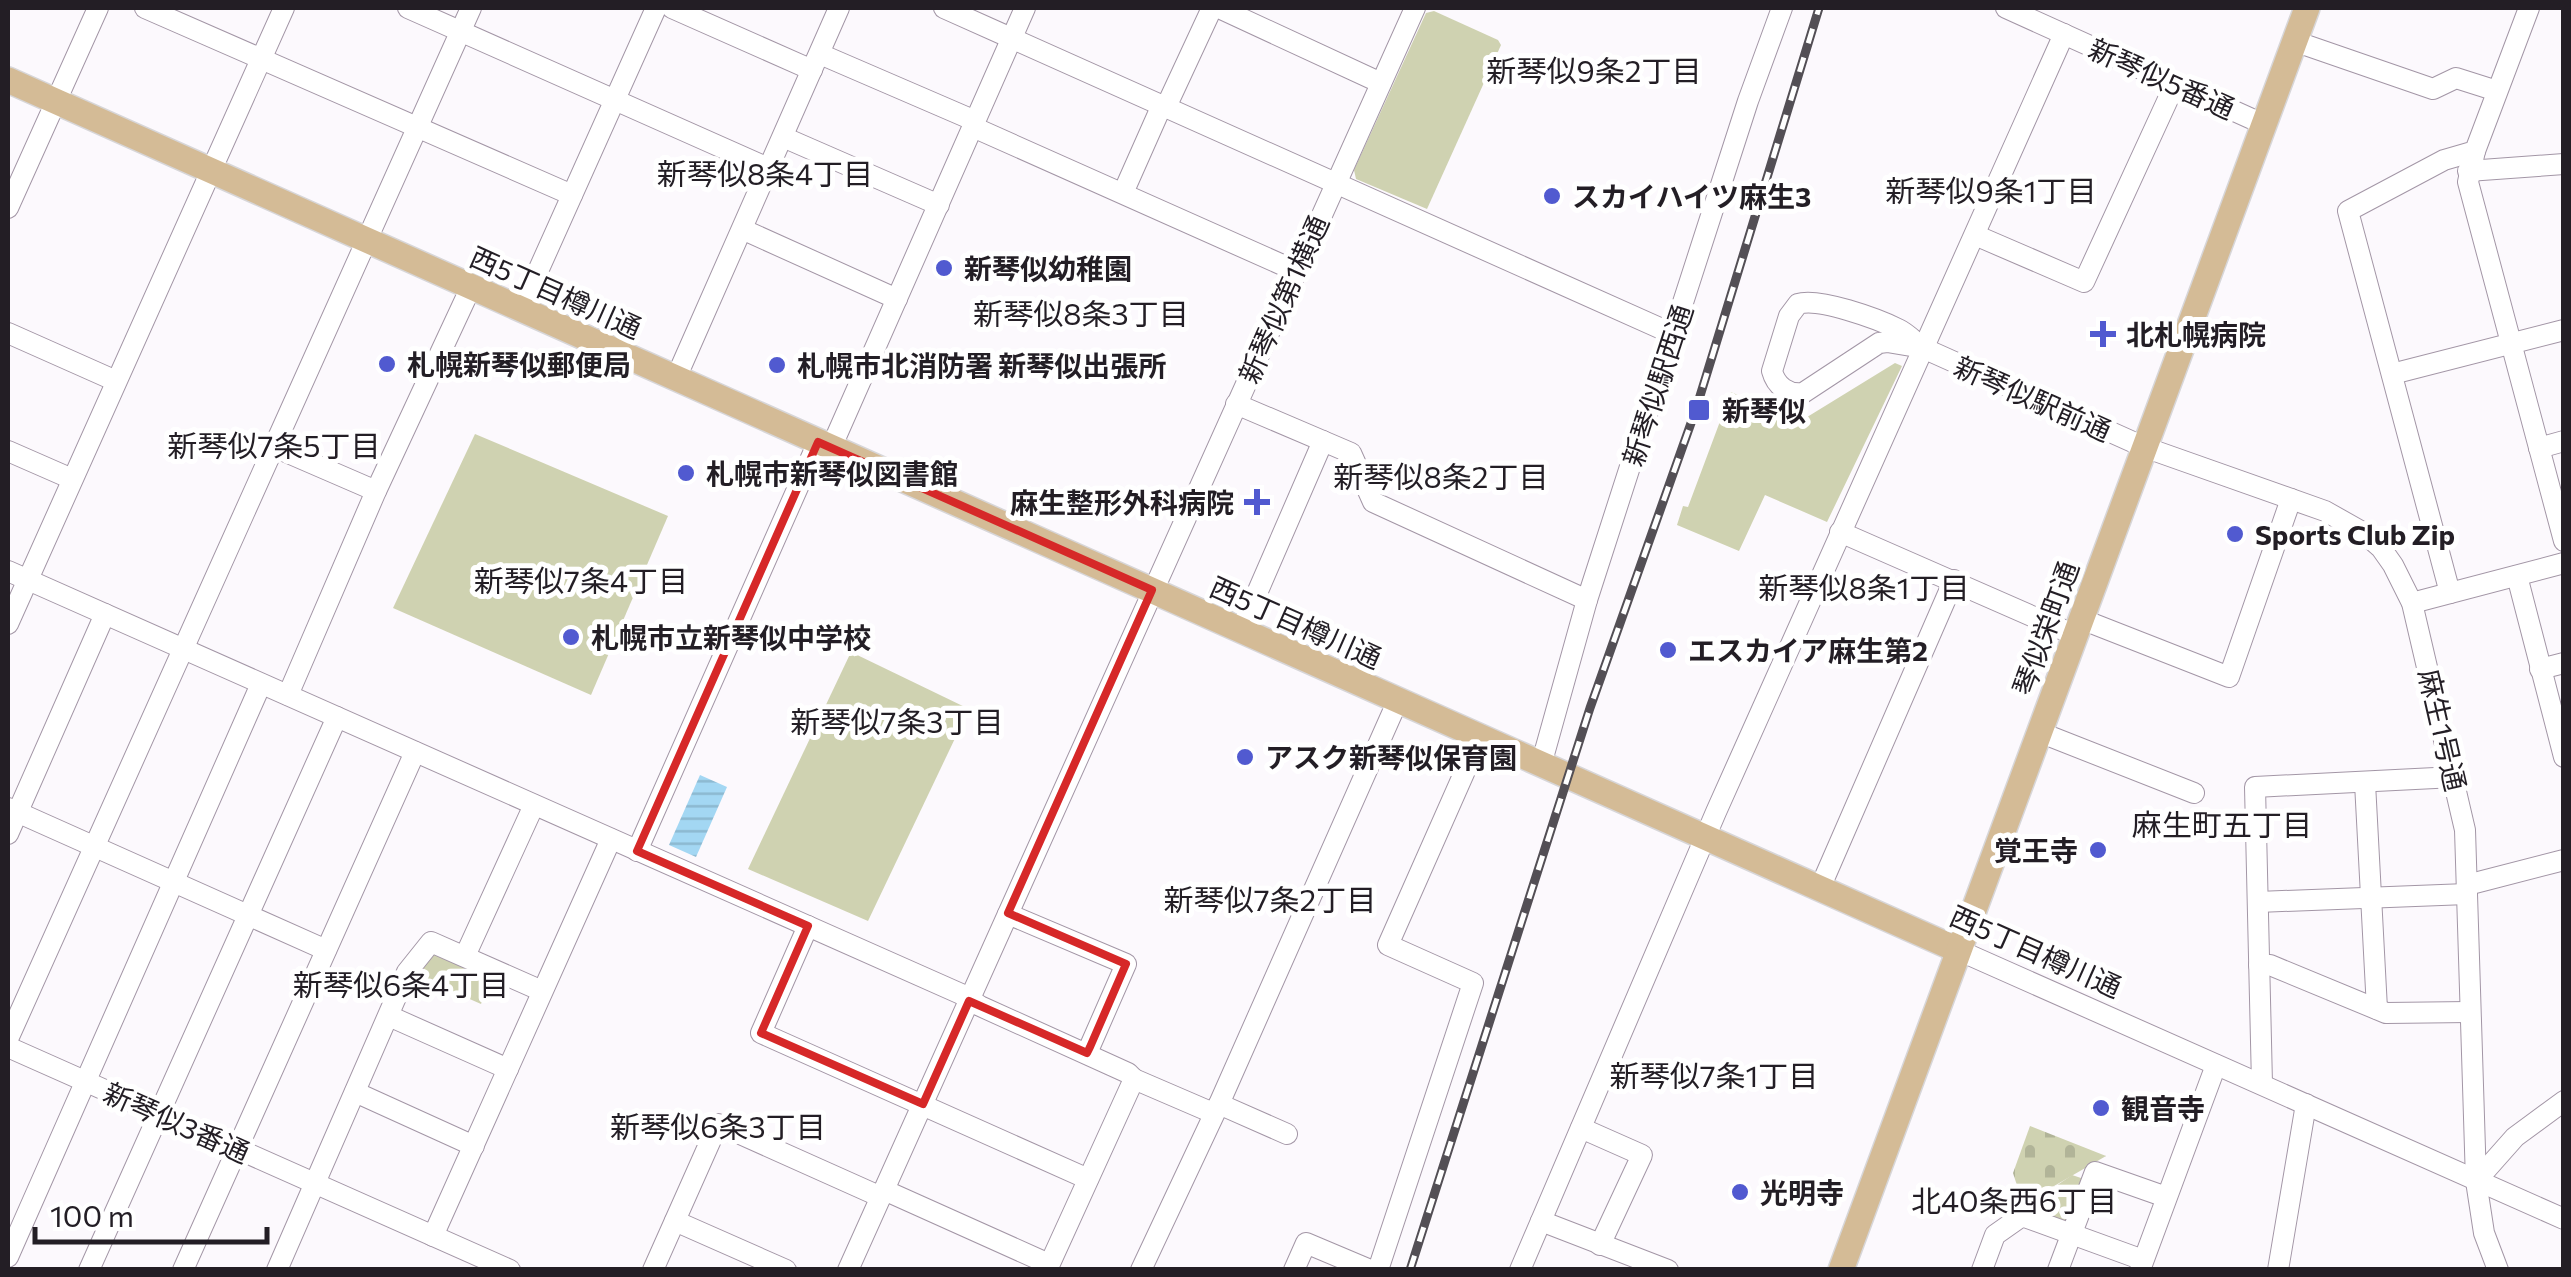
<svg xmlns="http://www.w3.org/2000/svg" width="2571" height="1277" viewBox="0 0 2571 1277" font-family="Commissioner,'Noto Sans JP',sans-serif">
<defs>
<pattern id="cemetery-stones" width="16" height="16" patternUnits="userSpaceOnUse" patternTransform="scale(2.5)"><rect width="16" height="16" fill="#cfd2b1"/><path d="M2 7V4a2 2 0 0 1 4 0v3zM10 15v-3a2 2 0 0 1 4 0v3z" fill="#b1b498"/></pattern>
<pattern id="water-rules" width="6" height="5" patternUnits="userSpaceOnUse" patternTransform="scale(2.5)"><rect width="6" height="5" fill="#a3d7f3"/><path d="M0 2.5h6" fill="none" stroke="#8cb8d0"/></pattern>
</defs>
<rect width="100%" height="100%" fill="#fcf9fd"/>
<polygon fill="url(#cemetery-stones)" points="2030,1126 2106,1156 2023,1204 2013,1173"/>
<g fill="#cfd2b1">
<polygon points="1434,11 1498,40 1501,45 1427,209 1356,179 1354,170 1426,13"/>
<polygon points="1895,363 1902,366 1827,522 1765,495 1739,551 1677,525 1683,506 1688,507 1731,392 1799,422"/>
<polygon points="475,434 668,516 591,695 393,608"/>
<polygon points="851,652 969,709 868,921 748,869"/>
<polygon points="434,951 492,974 481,1004 415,975"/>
<polygon points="2072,1175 2084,1179 2066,1226 2022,1209"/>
</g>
<polygon fill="url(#water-rules)" points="700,775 727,787 696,857 669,845"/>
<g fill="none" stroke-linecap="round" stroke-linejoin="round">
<defs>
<g id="minor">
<polyline points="145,8 572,195"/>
<polyline points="408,8 768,168"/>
<polyline points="672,8 812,70"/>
<polyline points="944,8 1673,334"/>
<polyline points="1219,8 1381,83"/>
<polyline points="2006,8 2263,124"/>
<polyline points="2294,41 2433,89 2456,78 2497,91"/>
<polyline points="820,54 973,120"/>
<polyline points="1166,107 1212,8"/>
<polyline points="973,127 1296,271"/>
<polyline points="783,137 939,205"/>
<polyline points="2475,151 2468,182 2564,541"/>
<polyline points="2468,171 2564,164"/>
<polyline points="1123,193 1162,105"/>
<polyline points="8,208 98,8"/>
<polyline points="744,230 897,299"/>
<polyline points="1975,235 2084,282 2175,84"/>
<polyline points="521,309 656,8"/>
<polyline points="8,333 116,381"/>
<path d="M1923 348 1887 342 1879 343 1803 393C1788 395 1776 386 1772 371L1789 316 1798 304C1818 297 1878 319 1898 329 1907 333 1915 342 1923 348L2144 447 2325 511 2364 533 2381 548 2393 565 2412 603 2465 830 2476 1181 2484 1233 2498 1270"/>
<polyline points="2392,374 2564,330"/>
<polyline points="676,378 839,8"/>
<polyline points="1236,404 1351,453 1373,502 1587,600"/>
<polyline points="272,446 376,491"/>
<polyline points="831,448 1025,8"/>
<polyline points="2539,448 2564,441"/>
<polyline points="8,451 72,479"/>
<polyline points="1840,532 2075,635"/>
<polyline points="8,571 961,994 980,1006 1128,1073 1134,1079 1047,1270"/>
<polyline points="2517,576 2564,757"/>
<polyline points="2450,593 2348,211 2444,160 2475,151 2529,8"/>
<polyline points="2412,603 2564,563"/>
<polyline points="2081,619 2229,677 2291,499"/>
<polyline points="8,624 284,8"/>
<polyline points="1241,630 1323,441"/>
<polyline points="2540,669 2564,663"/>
<polyline points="288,695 376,491 471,287"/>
<polyline points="2039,732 2194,793"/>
<polyline points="1541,765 1587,600 1748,101 1782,8"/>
<polyline points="2365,783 2377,1009"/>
<polyline points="8,808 326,950"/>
<polyline points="8,834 105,614"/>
<polyline points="637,851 818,442"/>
<polyline points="2467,885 2564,860"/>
<polyline points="1820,888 1954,580"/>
<polyline points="2258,902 2467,894"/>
<polyline points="1008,914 1126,964 1087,1053"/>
<polyline points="808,926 761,1033 1088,1179"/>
<polyline points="1958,950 2564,1219"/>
<polyline points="465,956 534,805"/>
<polyline points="2259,965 2270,965 2386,1013 2469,1012"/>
<polyline points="389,1016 508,1069"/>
<polyline points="8,1039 471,8"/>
<polyline points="8,1047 510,1270"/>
<polyline points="1134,1079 1213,1113"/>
<polyline points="2262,1084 2255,787 2455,777"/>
<polyline points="355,1092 474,1146"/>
<polyline points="1219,1104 1287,1134"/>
<polyline points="1581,1128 1642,1155 1600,1245"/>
<polyline points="2476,1181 2515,1137 2564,1101"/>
<polyline points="884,1190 1049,1264"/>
<polyline points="675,1221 786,1270"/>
<polyline points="1541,1221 1668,1270"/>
<polyline points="433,1236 611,839"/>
<polyline points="8,1257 261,684"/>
<polyline points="89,1270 337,717"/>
<polyline points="183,1270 415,752"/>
<polyline points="277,1270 407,972 431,942 542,991"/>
<polyline points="653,1270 718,1124 881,1197"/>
<polyline points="848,1270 1415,8"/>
<polyline points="1141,1270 1219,1104 1398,700"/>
<polyline points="1294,1270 1306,1243 1370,1270"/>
<polyline points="1378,1270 1473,983 1388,945 1480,737"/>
<polyline points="1520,1270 1716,812 2064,34"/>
<polyline points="1982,1270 1995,1235 2022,1216 2143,1260"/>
<polyline points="2058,1270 2095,1172 2166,1197"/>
<polyline points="2140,1270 2216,1065"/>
<polyline points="2278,1270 2306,1104"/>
</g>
<g id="major">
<polyline points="8,80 1958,950"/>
<polyline points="1841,1270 2307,8"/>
</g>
</defs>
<use href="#minor" stroke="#a396a6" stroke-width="22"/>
<use href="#major" stroke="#d7d6d8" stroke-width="28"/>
<use href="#minor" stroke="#fff" stroke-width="20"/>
<use href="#major" stroke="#d4bb96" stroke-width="25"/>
<defs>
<polyline id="rail" points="1410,1270 1590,708 1696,409 1819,8"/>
</defs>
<use href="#rail" stroke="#534f55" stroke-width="9"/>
<use href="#rail" stroke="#fff" stroke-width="5" stroke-dasharray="15" stroke-linecap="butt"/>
</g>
<path fill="none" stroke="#d62828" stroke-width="8" stroke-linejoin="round" d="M818 442 1152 590 1008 913 1126 964 1090 1047 1087 1053 969 1001 923 1104 761 1033 808 926 637 851Z"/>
<g fill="#515ad0" stroke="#fff" stroke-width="4">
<circle cx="1552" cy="196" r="10"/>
<circle cx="944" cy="268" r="10"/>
<path d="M2098 319h10v10h10v10h-10v10h-10v-10h-10v-10h10z"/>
<circle cx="387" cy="364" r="10"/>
<circle cx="777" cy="365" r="10"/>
<rect x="1687" y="398" width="24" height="24" rx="5"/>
<circle cx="686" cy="473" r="10"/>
<path d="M1252 487h10v10h10v10h-10v10h-10v-10h-10v-10h10z"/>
<circle cx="2235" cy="534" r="10"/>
<circle cx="571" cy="637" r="10"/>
<circle cx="1668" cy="650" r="10"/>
<circle cx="1245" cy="757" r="10"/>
<circle cx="2098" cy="850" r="10"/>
<circle cx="2101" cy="1108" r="10"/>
<circle cx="1740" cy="1192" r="10"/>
</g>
<g text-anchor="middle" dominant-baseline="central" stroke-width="10" stroke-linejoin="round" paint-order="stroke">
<g font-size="28" fill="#231e25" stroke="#fff">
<text transform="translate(2162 78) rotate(24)">新琴似5番通</text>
<text transform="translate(556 292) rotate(24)">西5丁目樽川通</text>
<text transform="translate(1283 299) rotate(-66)">新琴似第1横通</text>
<text transform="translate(1657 385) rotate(-72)">新琴似駅西通</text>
<text transform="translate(2033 398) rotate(24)">新琴似駅前通</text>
<text transform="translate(1296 622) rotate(24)">西5丁目樽川通</text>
<text transform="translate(2045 628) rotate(-70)">琴似栄町通</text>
<text transform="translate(2443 730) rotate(77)">麻生1号通</text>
<text transform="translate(2036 951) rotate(24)">西5丁目樽川通</text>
<text transform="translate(177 1122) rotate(24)">新琴似3番通</text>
</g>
<g font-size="28" font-weight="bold" fill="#231e25" stroke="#fff" text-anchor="start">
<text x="1572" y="196">スカイハイツ麻生3</text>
<text x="964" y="268">新琴似幼稚園</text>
<text x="2126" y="334">北札幌病院</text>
<text x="407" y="364">札幌新琴似郵便局</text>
<text x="797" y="365">札幌市北消防署 新琴似出張所</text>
<text x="1722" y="410">新琴似</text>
<text x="706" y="473">札幌市新琴似図書館</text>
<text x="1234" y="502" text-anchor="end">麻生整形外科病院</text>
<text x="2255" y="534">Sports Club Zip</text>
<text x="591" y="637">札幌市立新琴似中学校</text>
<text x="1688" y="650">エスカイア麻生第2</text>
<text x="1265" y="757">アスク新琴似保育園</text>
<text x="2078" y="850" text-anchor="end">覚王寺</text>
<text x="2121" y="1108">観音寺</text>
<text x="1760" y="1192">光明寺</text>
</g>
<g font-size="30" fill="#231e25" stroke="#fff">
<text x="1594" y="69">新琴似9条2丁目</text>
<text x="765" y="172">新琴似8条4丁目</text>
<text x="1991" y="189">新琴似9条1丁目</text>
<text x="1081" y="312">新琴似8条3丁目</text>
<text x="274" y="444">新琴似7条5丁目</text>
<text x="1441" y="475">新琴似8条2丁目</text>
<text x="581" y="579">新琴似7条4丁目</text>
<text x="1864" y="586">新琴似8条1丁目</text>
<text x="897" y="720">新琴似7条3丁目</text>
<text x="2222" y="823">麻生町五丁目</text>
<text x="1270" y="898">新琴似7条2丁目</text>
<text x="401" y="983">新琴似6条4丁目</text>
<text x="1714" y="1074">新琴似7条1丁目</text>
<text x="718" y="1125">新琴似6条3丁目</text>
<text x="2014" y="1199">北40条西6丁目</text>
</g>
</g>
<rect width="2571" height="1277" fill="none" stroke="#231e25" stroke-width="20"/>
<path d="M35 1227v15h232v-15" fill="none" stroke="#231e25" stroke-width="5"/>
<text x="50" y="1227" font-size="30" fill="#231e25" stroke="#ffffff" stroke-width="8" paint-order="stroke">100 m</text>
</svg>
